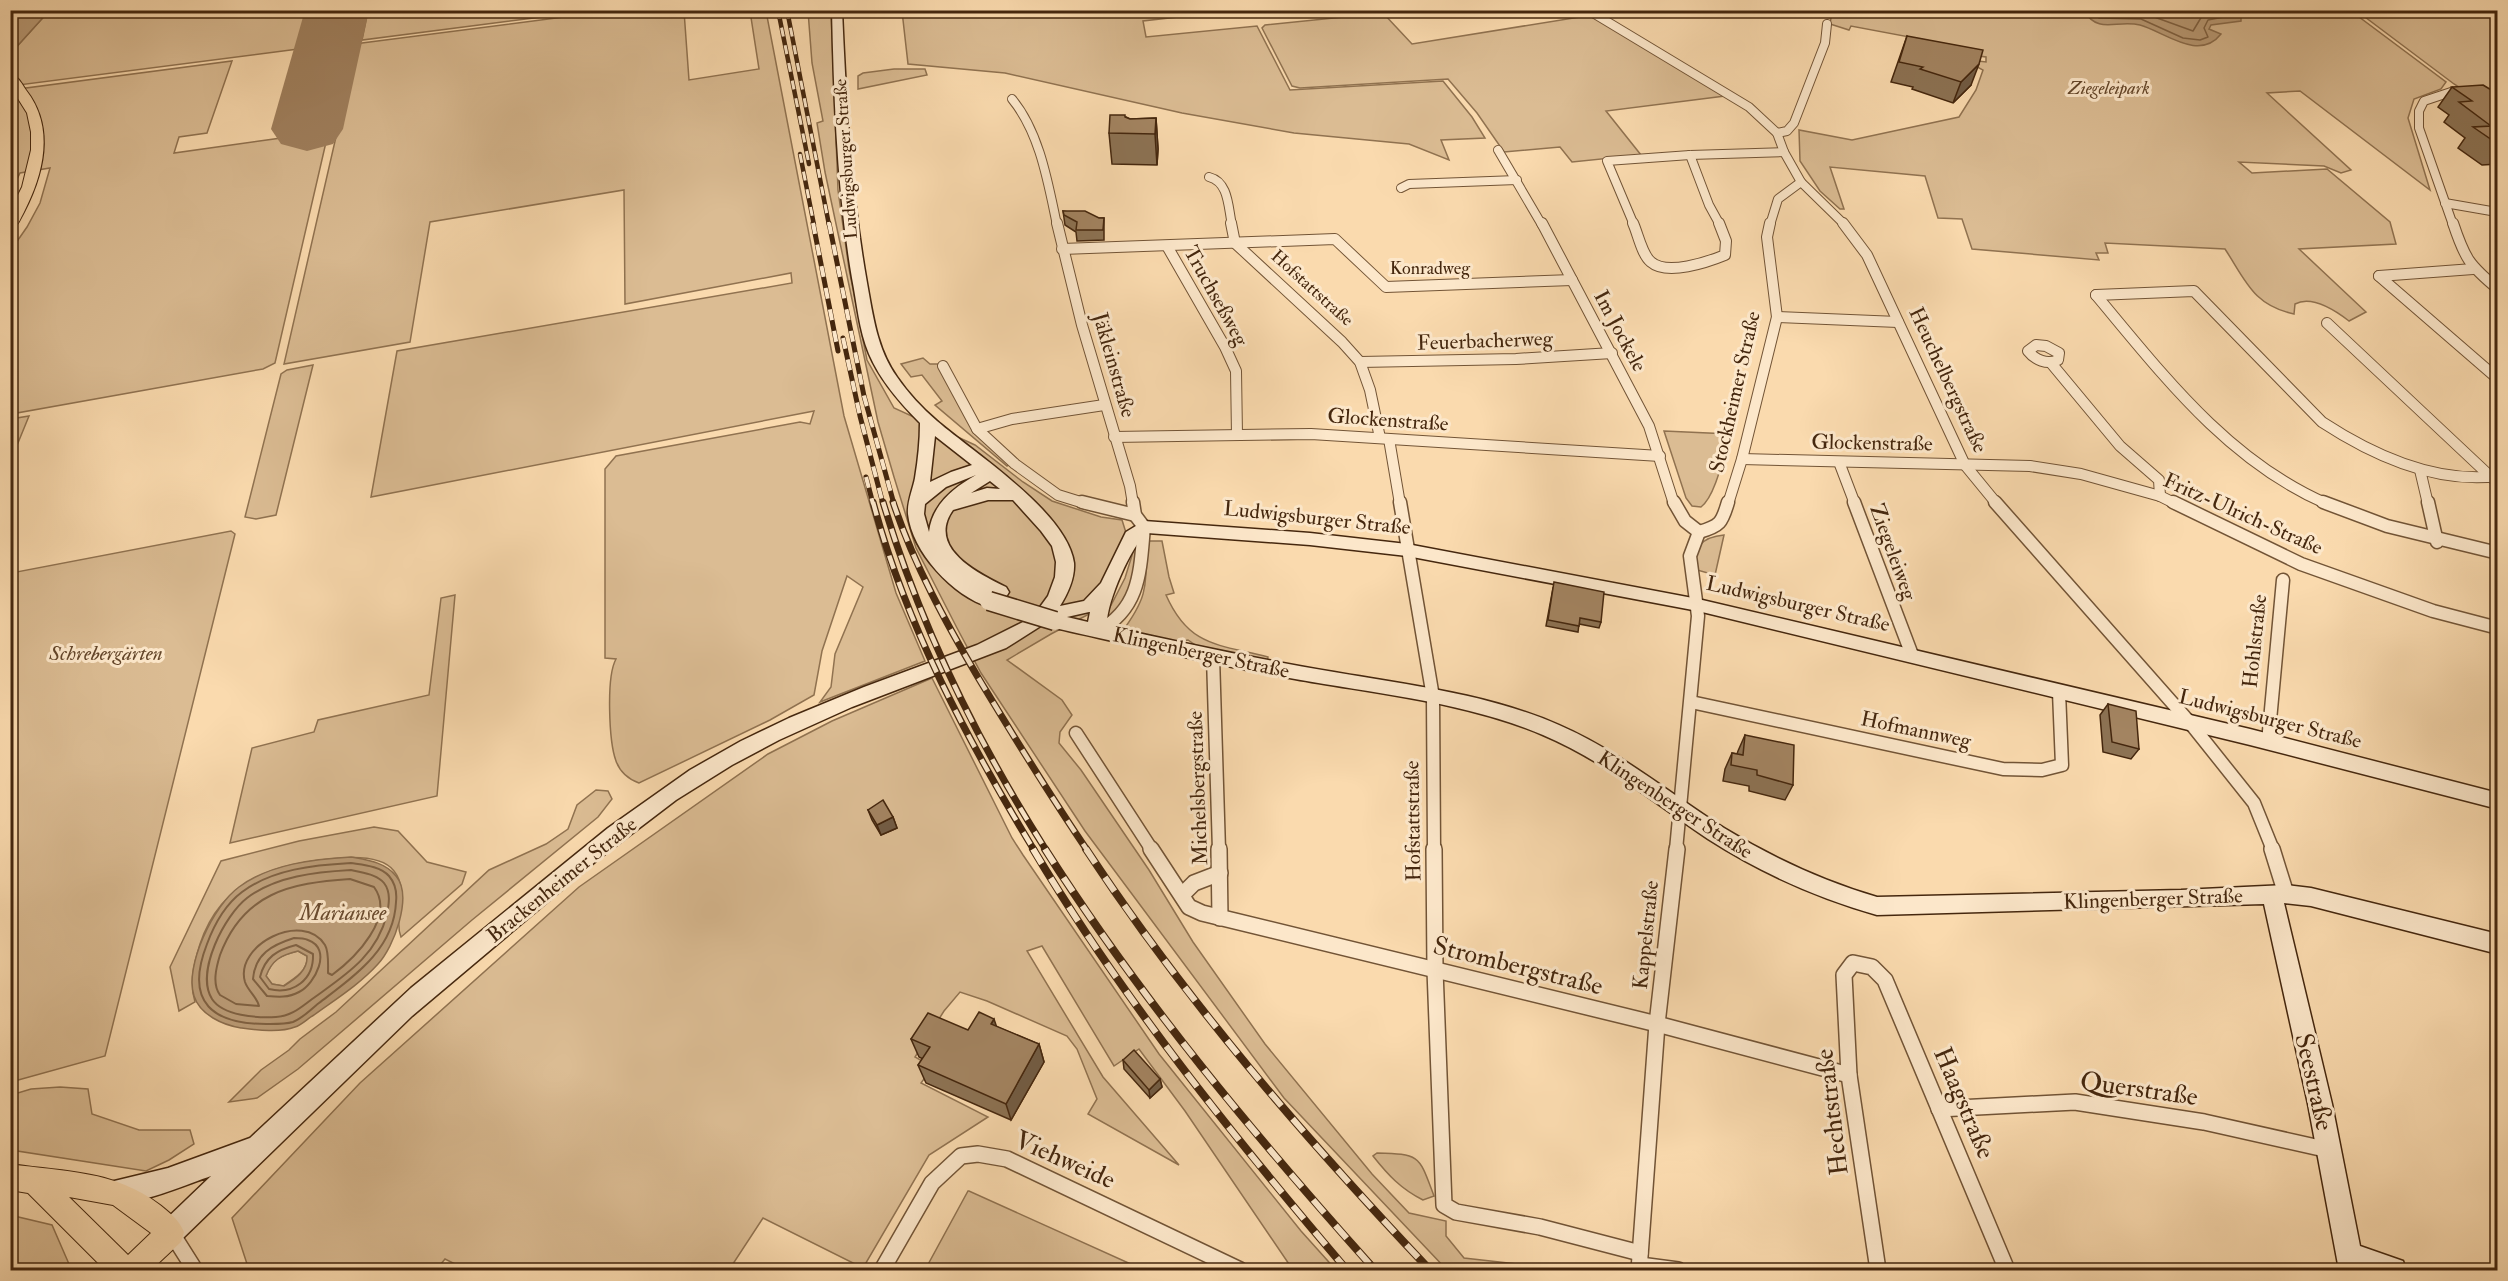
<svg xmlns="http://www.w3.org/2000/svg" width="2508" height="1281" viewBox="0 0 2508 1281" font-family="'IM FELL Double Pica',serif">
<rect width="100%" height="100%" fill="#fadaae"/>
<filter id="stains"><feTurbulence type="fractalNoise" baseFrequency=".00333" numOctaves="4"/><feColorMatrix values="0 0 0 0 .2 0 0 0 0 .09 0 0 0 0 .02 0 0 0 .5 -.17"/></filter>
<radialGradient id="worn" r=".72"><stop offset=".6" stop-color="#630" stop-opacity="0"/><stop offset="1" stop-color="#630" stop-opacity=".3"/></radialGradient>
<g fill="#dbbc93" stroke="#907250" stroke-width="1.5">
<polygon points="49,11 359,11 352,42 11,86 11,53"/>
<polygon points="368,11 368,10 589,11 362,40"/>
<path d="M610 11H684L689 80 759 69 750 11H766L844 416 896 593 925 661 820 702 831 687 835 654 863 587 847 576 822 651 814 695 770 720 639 783C628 779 620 772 616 761 609 742 606 677 616 659L605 658V469L616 456 800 422 810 424 814 411 371 497 397 351 792 283 791 273 625 304 624 190 430 222 410 342 284 364 357 45 362 43Z"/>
<polygon points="808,11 831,11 838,190 849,269 867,360 894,408 975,445 1023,482 1052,501 1101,517 1122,520 1127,536 1093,612 1051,634 1007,660 1062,700 1072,715 1060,732 1059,743 1081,770 1149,870 1193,942 1265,1044 1372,1174 1409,1213 1446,1221 1446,1236 1464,1258 1571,1270 1447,1270 1284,1098 1085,831 981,673 957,628 916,548 894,477 878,422 825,172 817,123 823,121 812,63"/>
<polygon points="902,11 1212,11 1214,13 1143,21 1146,37 1257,26 1290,90 1443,81 1472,117 1485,138 1441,140 1449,160 1409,144 1294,133 1182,113 1005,73 908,64"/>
<path d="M1785 11H2351L2446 82 2441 89 2414 99 2408 118 2430 190 2300 91 2267 93 2351 170 2341 173 2324 166 2239 162 2252 173 2327 169 2390 222 2396 244 2299 249 2366 312 2349 321C2336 311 2312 295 2295 304L2294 314C2253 305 2246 281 2225 249L2105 243 2108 253H2096L2099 260 1972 249 1962 219 1938 218 1925 176 1830 167 1844 209H1840L1820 191 1800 161 1799 130 1852 140 1959 117 1976 90 1983 70 1970 63 1978 61 1986 62V57L1979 56V50L1851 26 1849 30 1830 24 1831 18Z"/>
<polygon points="2357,11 2497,11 2497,112 2454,84"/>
<polygon points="1383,13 1412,44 1592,15 1725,96 1606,111 1641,155 1572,162 1560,147 1504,152 1477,113 1448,79 1300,88 1292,86 1262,28 1265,25"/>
<polygon points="342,46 348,47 275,363 263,369 11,414 11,250 27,227 40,203 50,168 20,173 11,192 11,90 232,61 207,133 179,137 174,153 281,138 308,51"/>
<polygon points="894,69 925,69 927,75 858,89 858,76 863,73"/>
<polygon points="923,358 930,364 938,364 974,429 1010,464 1007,466 935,405 942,401 922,375 911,377 901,364"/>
<polygon points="313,365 276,515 256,519 245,517 281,374 287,370"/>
<polygon points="29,416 11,460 11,419"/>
<path d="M1664 431 1730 434C1724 453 1716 496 1701 507L1692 506 1686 498Z"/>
<polygon points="231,531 235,534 105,1056 11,1082 11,573"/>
<path d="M1724 535 1715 575 1697 570C1691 547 1703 537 1724 535Z"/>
<path d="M1146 541H1162L1169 577 1174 593 1166 595C1189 647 1218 644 1268 657L1267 663 1204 651 1188 640 1172 642 1121 633C1149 596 1146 586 1146 541Z"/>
<polygon points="1134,549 1140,551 1125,602 1107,621 1106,615 1125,578"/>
<polygon points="455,595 437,796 230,843 252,748 314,732 318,720 429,695 441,598"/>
<polygon points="932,678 1012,838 1023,855 1159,1054 1301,1231 1336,1270 1293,1270 1185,1111 1139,1049 1114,1066 1042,946 1027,951 1103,1077 1179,1165 1088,1114 1097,1099 1077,1049 1067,1036 987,1001 960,992 944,1011 915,1057 933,1067 921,1083 988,1117 929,1155 863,1268 763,1218 729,1270 467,1270 445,1259 436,1270 249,1270 232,1218 360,1083 579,887 768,754 832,721"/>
<polygon points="596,790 608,791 612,799 598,817 472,920 298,1069 257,1098 229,1102 261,1070 289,1050 300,1039 336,1012 489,870 546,844 568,829 577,805"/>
<path d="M374 827 398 831 427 862 466 872 462 884 401 937C393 916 410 891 394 871 383 857 357 857 342 858 278 862 222 878 200 944 194 963 189 982 195 1002L179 1011 170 967 221 861 299 841Z"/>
<path d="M298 951 307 956C309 970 294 979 283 986L272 984 266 976C272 959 281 955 298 951Z"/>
<polygon points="60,1087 88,1089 92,1114 139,1130 190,1130 194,1144 169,1160 146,1171 11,1150 11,1095 31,1089"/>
<path d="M1377 1153C1421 1154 1419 1156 1434 1196L1423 1200C1401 1189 1388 1175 1373 1156Z"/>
<polygon points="968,1191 969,1191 1144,1270 925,1270"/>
<polygon points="10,1215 52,1225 69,1264 63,1270 11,1270"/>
</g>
<g fill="#bc9d78" stroke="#8c6e4e" stroke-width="1.5" fill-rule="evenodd">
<polygon points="11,10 49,11 11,53 10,11"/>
<path d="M2241 10V21L2211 25 2209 29 2221 34C2199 62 2165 32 2140 25 2117 19 2099 35 2084 11Z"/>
<path d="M351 857C367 860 385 862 396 876 413 896 394 947 378 964 360 984 336 999 314 1015 308 1018 302 1025 295 1027 280 1033 257 1030 241 1028 223 1025 200 1015 194 996 184 966 214 905 239 887 270 864 314 859 351 857ZM298 951 307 956C308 971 295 979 284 986L272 984 266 976C272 960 281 955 298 951Z"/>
</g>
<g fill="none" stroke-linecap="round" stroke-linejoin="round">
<g stroke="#806243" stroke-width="1.5">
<polyline points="2091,10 2099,18 2141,19 2183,38 2200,40 2208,37 2204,28 2208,20 2234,15 2236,10"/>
<polyline points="2135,10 2193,31 2202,16 2214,10"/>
</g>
<g stroke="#806243" stroke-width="2">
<path d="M351 863C364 865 380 866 389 876 395 883 397 893 396 902 394 950 353 977 319 1003 311 1009 303 1018 293 1022 286 1024 278 1024 270 1024 213 1025 184 1003 207 944 214 925 226 904 242 892 273 869 314 865 351 863Z"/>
<path d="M351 870C362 873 377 874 384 883 391 892 389 904 387 914 377 955 347 974 315 997 302 1006 293 1016 276 1017 257 1018 223 1016 212 999 195 972 225 915 247 898 276 876 316 872 351 870Z"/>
<path d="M350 879 374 887C396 917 355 958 332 975L328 973C328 965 329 952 325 945 303 910 234 945 245 982 248 991 257 997 259 1006L236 1004 220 995C212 984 216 968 220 955 243 893 290 883 350 879Z"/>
<path d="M294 938C298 938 304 938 308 940 333 949 315 984 299 992 288 998 278 997 267 996L253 979C255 954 272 945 294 938Z"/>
<path d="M296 945 313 954C314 980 293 995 269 989L260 977C265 957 277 950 296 945Z"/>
</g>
<polygon fill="#a0805e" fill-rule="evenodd" points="305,10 369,10 343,129 333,144 307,151 281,144 271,129"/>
<defs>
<g id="street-far3">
<polyline points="1588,10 1749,107 1777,133 1784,152 1801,182 1845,225"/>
<path d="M1012 99C1040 133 1048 183 1057 225"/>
<polyline points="1777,133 1787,131 1794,123 1825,43 1827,24"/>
<polyline points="1498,150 1542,225"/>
<polyline points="1690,155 1709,205 1720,225"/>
<polyline points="1690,155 1784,152"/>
<path d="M1209 177C1229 182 1228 207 1232 225"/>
<polyline points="1401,188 1409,184 1517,180"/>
<polyline points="2445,203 2491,211 2498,215"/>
<polyline points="1634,225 1607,161 1690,155"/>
<polyline points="1770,225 1778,199 1801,182"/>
<polyline points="2453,225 2419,128 2419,111 2424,101 2451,92 2462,93"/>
</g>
<g id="street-far2">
<polyline points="1057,223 1082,325 1130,486 1133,504"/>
<polyline points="1231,223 1235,243 1342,342 1360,362 1370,390 1380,438"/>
<polyline points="1542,223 1649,426 1674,504"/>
<path d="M1633 223C1638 234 1642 255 1651 262 1667 276 1708 262 1725 255L1726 241 1719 223"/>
<polyline points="1843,223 1867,255 1965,465 1997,504"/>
<path d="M2453 223C2465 259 2469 265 2498 289"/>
<polyline points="1167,246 1225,347 1236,371 1237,435"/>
<polyline points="1062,249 1335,239 1386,287 1572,280"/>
<polyline points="2379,276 2498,379"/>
<polyline points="2379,276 2473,269"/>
<path d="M2096 295C2163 375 2228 461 2327 504"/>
<path d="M2096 295 2194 291 2322 422C2374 456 2435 484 2498 476"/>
<polyline points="1777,317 1898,322"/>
<polyline points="2327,323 2492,478"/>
<path d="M2036 345 2046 346 2059 353 2058 360C2047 365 2035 360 2028 351Z"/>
<polyline points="1360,362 1516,359 1612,353"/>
<polyline points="2051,363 2120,446 2159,480 2160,496"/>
<polyline points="943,366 977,429 1015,464 1058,495 1087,504"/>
<polyline points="977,429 1012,419 1104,405"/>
<polyline points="1114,437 1311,434 1660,456"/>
<polyline points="1389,439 1400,504"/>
<polyline points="1742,459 2030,466 2081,474 2160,496 2176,504"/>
<polyline points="1839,462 1855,504"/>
<polyline points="2420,470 2428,504"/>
<polyline points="1728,504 1742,459 1777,317 1767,237 1770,223"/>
</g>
<g id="street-far1">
<polyline points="1082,502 1135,515"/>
<polyline points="1400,502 1433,697 1434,850"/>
<polyline points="1674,502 1685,521 1699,532"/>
<polyline points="1854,502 1912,655"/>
<polyline points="1995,502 2191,724 2254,803 2273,850"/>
<polyline points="2173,502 2301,564 2433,611 2498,628"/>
<polyline points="2323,502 2387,526 2498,553"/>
<polyline points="2428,502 2437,542"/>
<path d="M1699 532C1720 526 1722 523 1728 502"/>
<path d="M1098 631C1141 608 1140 570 1144 527L1135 515 1133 502"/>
<polyline points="1213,657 1219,850"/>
<polyline points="1691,702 2003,769 2042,770 2062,765 2059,692"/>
<polyline points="1076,733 1152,850"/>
<polyline points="2268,742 2283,580"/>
<polyline points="1676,850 1698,616 1690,556 1699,532"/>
</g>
<g id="street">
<polyline points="1151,849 1189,907 1202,913 1657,1024 1849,1075"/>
<polyline points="1219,849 1220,918"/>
<polyline points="1434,849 1435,970 1444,1205 1456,1212 1540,1227 1640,1253"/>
<polyline points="2272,849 2286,894"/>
<polyline points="1182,895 1194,883 1220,873"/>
<polyline points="1939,1109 2075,1102 2204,1122 2329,1150"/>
<polyline points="171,1232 195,1270"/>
<polyline points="1640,1265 1678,1270"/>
<polyline points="882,1270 932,1183 961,1156 978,1154 1007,1159 1240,1270"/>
<polyline points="1639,1270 1657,1024 1677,849"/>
<polyline points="1878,1270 1849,1075 1844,975 1853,963 1872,967 1885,980 2007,1270"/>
</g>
<path id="secondary" d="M832 10H842C846 102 851 193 867 283 873 316 877 349 897 377 908 393 922 408 937 421 974 453 1067 512 1074 563 1075 578 1068 593 1060 606L1084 601 1101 583 1126 532 1144 521 1310 533 1407 544 1698 599 2250 729 2498 793V809L2250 745 1698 611 1407 556 1310 545 1147 533C1131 545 1105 606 1107 626 1182 643 1257 659 1334 672 1409 685 1488 694 1559 725 1619 751 1669 793 1724 828 1773 858 1822 881 1877 897L2181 890 2286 885 2311 888 2498 934V954L2311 906 2284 903 2332 1104 2360 1246 2403 1261 2406 1270H2339L2308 1104 2264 904 1877 915C1817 898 1761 873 1708 839 1654 803 1603 760 1543 735 1465 702 1378 694 1295 679 1214 665 1135 646 1055 628L1049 626 1047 622 1006 648 852 707 779 740 732 765 676 800 596 861 412 1016 180 1241 171 1244 162 1241 159 1232 162 1223 211 1176C188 1184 128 1210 106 1201L103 1192 106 1183 168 1168 250 1138 411 988 608 828 690 770 741 741 789 718 864 687 977 645 1023 622 1040 607 1048 596 1055 577 1056 562 1052 546 1041 531 1013 500H988L953 510C926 548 979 574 1006 587L1009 592 1006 597H996L998 601 995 606 989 607C953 596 912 552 908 514 907 502 913 489 915 478 918 460 920 441 920 423 900 403 880 380 869 354 859 330 857 303 852 278 837 190 834 100 832 10ZM935 436 972 465 951 472 930 482ZM976 475C953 488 932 505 929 532L924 514 925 504 946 487ZM990 481 1000 489 987 488 971 493ZM1090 612 1088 622 1067 617 1089 612Z"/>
<g id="primary">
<path d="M10 73C18 76 22 84 26 90 55 127 44 173 24 212 20 219 18 227 10 229V211L22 187 31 150V132L27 113 10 86Z"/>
<path d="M10 1164C64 1172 115 1170 160 1205 170 1213 179 1220 184 1232L181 1242 151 1270H105L28 1193 10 1190ZM69 1197 113 1205 151 1233 128 1255Z"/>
</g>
</defs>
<use href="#street-far3" stroke="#725436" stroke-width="10"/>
<use href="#street-far2" stroke="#725436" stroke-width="12"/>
<use href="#street-far1" stroke="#725436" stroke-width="15"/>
<use href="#street" stroke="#725436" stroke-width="18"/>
<use href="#secondary" stroke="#45270e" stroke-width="3"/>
<use href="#primary" stroke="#45270e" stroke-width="2"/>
<use href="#street-far3" stroke="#fce7ca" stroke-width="8"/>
<use href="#street-far2" stroke="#fce7ca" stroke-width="10"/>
<use href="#street-far1" stroke="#fce7ca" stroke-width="12"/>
<use href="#street" stroke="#fce7ca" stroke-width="15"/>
<use href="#secondary" fill="#fce7ca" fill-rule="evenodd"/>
<use href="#primary" fill="#fadaae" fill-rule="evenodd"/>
<defs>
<g id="rail-far3">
<polyline points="778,10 809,164"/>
<polyline points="787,10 829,225"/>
<polyline points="800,154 814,225"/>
</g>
<g id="rail-far2">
<polyline points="813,223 838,351"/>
<polyline points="829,223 864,396 894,504"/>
<polyline points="843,338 860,416 883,504"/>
<polyline points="866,477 873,504"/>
</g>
<g id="rail-far1">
<path d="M873 502C906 626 968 741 1034 850"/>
<path d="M883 502C920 626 977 741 1046 850"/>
<path d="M893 502C914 565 946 623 979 679 1014 737 1049 794 1087 850"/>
</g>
<g id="rail">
<path d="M1033 849C1123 1000 1233 1136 1347 1270"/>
<path d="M1045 849C1141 1000 1256 1137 1375 1270"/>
<path d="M1086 849C1186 1001 1305 1138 1430 1270"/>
</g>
</defs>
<use href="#rail-far3" stroke="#45270e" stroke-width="4.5"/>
<use href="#rail-far2" stroke="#45270e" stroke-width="5"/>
<use href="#rail-far1" stroke="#45270e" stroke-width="7"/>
<use href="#rail" stroke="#45270e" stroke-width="8"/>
<use href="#rail-far3" stroke="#fce7ca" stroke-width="3" stroke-dasharray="9" stroke-linecap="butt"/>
<use href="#rail-far2" stroke="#fce7ca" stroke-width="4" stroke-dasharray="11" stroke-linecap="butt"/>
<use href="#rail-far1" stroke="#fce7ca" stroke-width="4.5" stroke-dasharray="14" stroke-linecap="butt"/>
<use href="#rail" stroke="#fce7ca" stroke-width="6" stroke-dasharray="17" stroke-linecap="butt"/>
<defs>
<polyline id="secondary-bridge" points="989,601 1055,621"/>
</defs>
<use href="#secondary-bridge" stroke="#45270e" stroke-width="21" stroke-linecap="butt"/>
<use href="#secondary-bridge" stroke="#fce7ca" stroke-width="18"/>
</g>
<g fill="#8c7253" stroke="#45270e" stroke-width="1.5">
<polygon points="1907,36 1971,85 1953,103 1912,89 1913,87 1891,82"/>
<polygon points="2452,87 2498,94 2498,164 2482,165 2458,148 2465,138 2444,122 2449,115 2438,107"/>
<polygon points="1126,117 1130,119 1156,118 1158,149 1157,165 1112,164 1109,133"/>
<polygon points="1063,211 1099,218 1104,218 1104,240 1077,241 1076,232 1065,225"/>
<polygon points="1553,588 1601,622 1599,628 1579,624 1578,632 1546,626"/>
<polygon points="2108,704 2139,749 2131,759 2103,752 2100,715"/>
<polygon points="1745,735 1793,785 1785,800 1749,791 1749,786 1723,781 1725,769 1732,753 1737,754 1738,751"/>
<polygon points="868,810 893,817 897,828 881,835 872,820"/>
<polygon points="997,1027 1039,1044 1044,1062 1011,1120 926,1083 918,1065 923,1059 919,1057 911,1039 968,1030"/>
<polygon points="1123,1060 1160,1079 1162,1087 1150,1098 1124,1069"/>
</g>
<g fill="#725c44" stroke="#45270e" stroke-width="1.5">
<polygon points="1979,64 1971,85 1953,103 1961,82"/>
<polygon points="1156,118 1158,149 1157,165 1155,134"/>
<polygon points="893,817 897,828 881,835 877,825"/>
<polygon points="994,1019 1000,1037 991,1024"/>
<polygon points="1039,1044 1044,1062 1011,1120 1006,1104"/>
<polygon points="1160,1079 1162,1087 1150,1098 1149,1090"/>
</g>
<g fill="#a38461" stroke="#45270e" stroke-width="1.5">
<polygon points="1907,36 1983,50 1979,64 1961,82 1920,69 1923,67 1899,62"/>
<polygon points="2483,85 2498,94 2498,144 2473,127 2491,126 2459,102 2472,101 2452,87"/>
<polygon points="1110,115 1125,115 1125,117 1130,119 1156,118 1155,134 1109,133"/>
<polygon points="1063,211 1085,211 1099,218 1104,218 1103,230 1076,230 1077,222 1064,215"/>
<polygon points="1554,582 1604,592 1601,622 1580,618 1579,626 1548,620"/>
<polygon points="2108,704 2136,711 2139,749 2112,742"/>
<polygon points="1745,735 1794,745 1793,785 1757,775 1757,770 1731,765 1732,753 1743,755"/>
<polygon points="883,800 893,817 877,825 868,810"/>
<polygon points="979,1012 994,1019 991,1024 1039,1044 1006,1104 918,1065 930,1047 911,1039 928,1013 968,1030"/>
<polygon points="1134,1050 1160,1079 1149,1090 1123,1060"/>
</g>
<g text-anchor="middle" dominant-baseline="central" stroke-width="6" stroke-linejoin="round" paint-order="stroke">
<g font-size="18" font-style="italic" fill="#634529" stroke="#fce7ca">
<text x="2109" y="88">Ziegeleipark</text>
</g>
<g font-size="18" fill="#45270e" stroke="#fce7ca">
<text transform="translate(846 159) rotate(-94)">Ludwigsburger Straße</text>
<text x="1430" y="268">Konradweg</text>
<text transform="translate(1312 288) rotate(42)">Hofstattstraße</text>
</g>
<g font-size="21" fill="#45270e" stroke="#fce7ca">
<text transform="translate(1216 296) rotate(61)">Truchseßweg</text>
<text transform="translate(1620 331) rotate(62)">Im Jockele</text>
<text transform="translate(1485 341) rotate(-2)">Feuerbacherweg</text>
<text transform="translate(1114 365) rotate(74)">Jäkleinstraße</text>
<text transform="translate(1948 380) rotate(65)">Heuchelbergstraße</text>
<text transform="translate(1735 392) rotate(-77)">Stockheimer Straße</text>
<text transform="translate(1388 420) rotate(4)">Glockenstraße</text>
<text transform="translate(1872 443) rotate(1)">Glockenstraße</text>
<text transform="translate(2243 514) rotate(24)">Fritz-Ulrich-Straße</text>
<text transform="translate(1317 518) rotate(6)">Ludwigsburger Straße</text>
<text transform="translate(1893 552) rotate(70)">Ziegeleiweg</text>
<text transform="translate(1798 604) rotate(13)">Ludwigsburger Straße</text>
<text transform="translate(2255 641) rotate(-84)">Hohlstraße</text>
<text transform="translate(1201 653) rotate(12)">Klingenberger Straße</text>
<text transform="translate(2270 719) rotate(14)">Ludwigsburger Straße</text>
<text transform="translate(1916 730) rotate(12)">Hofmannweg</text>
<text transform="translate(1198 788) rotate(-92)">Michelsbergstraße</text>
<text transform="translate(1675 805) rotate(33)">Klingenberger Straße</text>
<text transform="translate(1413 821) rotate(-91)">Hofstattstraße</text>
<text transform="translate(562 880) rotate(-39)">Brackenheimer Straße</text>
<text transform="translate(2153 899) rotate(-2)">Klingenberger Straße</text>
<text transform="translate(1646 935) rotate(-84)">Kappelstraße</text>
</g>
<g font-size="21" font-style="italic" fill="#634529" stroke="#fce7ca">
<text x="106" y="653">Schrebergärten</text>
</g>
<g font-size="22" font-style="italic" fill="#694a2e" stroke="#fce7ca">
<text x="343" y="913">Mariansee</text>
</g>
<g font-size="26" fill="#45270e" stroke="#fce7ca">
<text transform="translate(1518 966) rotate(14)">Strombergstraße</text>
<text transform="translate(2314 1082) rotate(77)">Seestraße</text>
<text transform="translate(2139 1089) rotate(8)">Querstraße</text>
<text transform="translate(1964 1103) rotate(67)">Haagstraße</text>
<text transform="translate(1832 1112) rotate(-97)">Hechtstraße</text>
<text transform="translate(1065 1160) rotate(24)">Viehweide</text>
</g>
</g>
<rect width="2508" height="1281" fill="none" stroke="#fadaae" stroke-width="36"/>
<rect x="12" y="12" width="2484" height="1257" fill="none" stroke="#45270e" stroke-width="3"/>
<rect x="18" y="18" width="2472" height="1245" fill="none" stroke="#45270e" stroke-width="1.5"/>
<rect width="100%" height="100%" filter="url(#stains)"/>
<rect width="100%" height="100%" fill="url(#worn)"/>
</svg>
